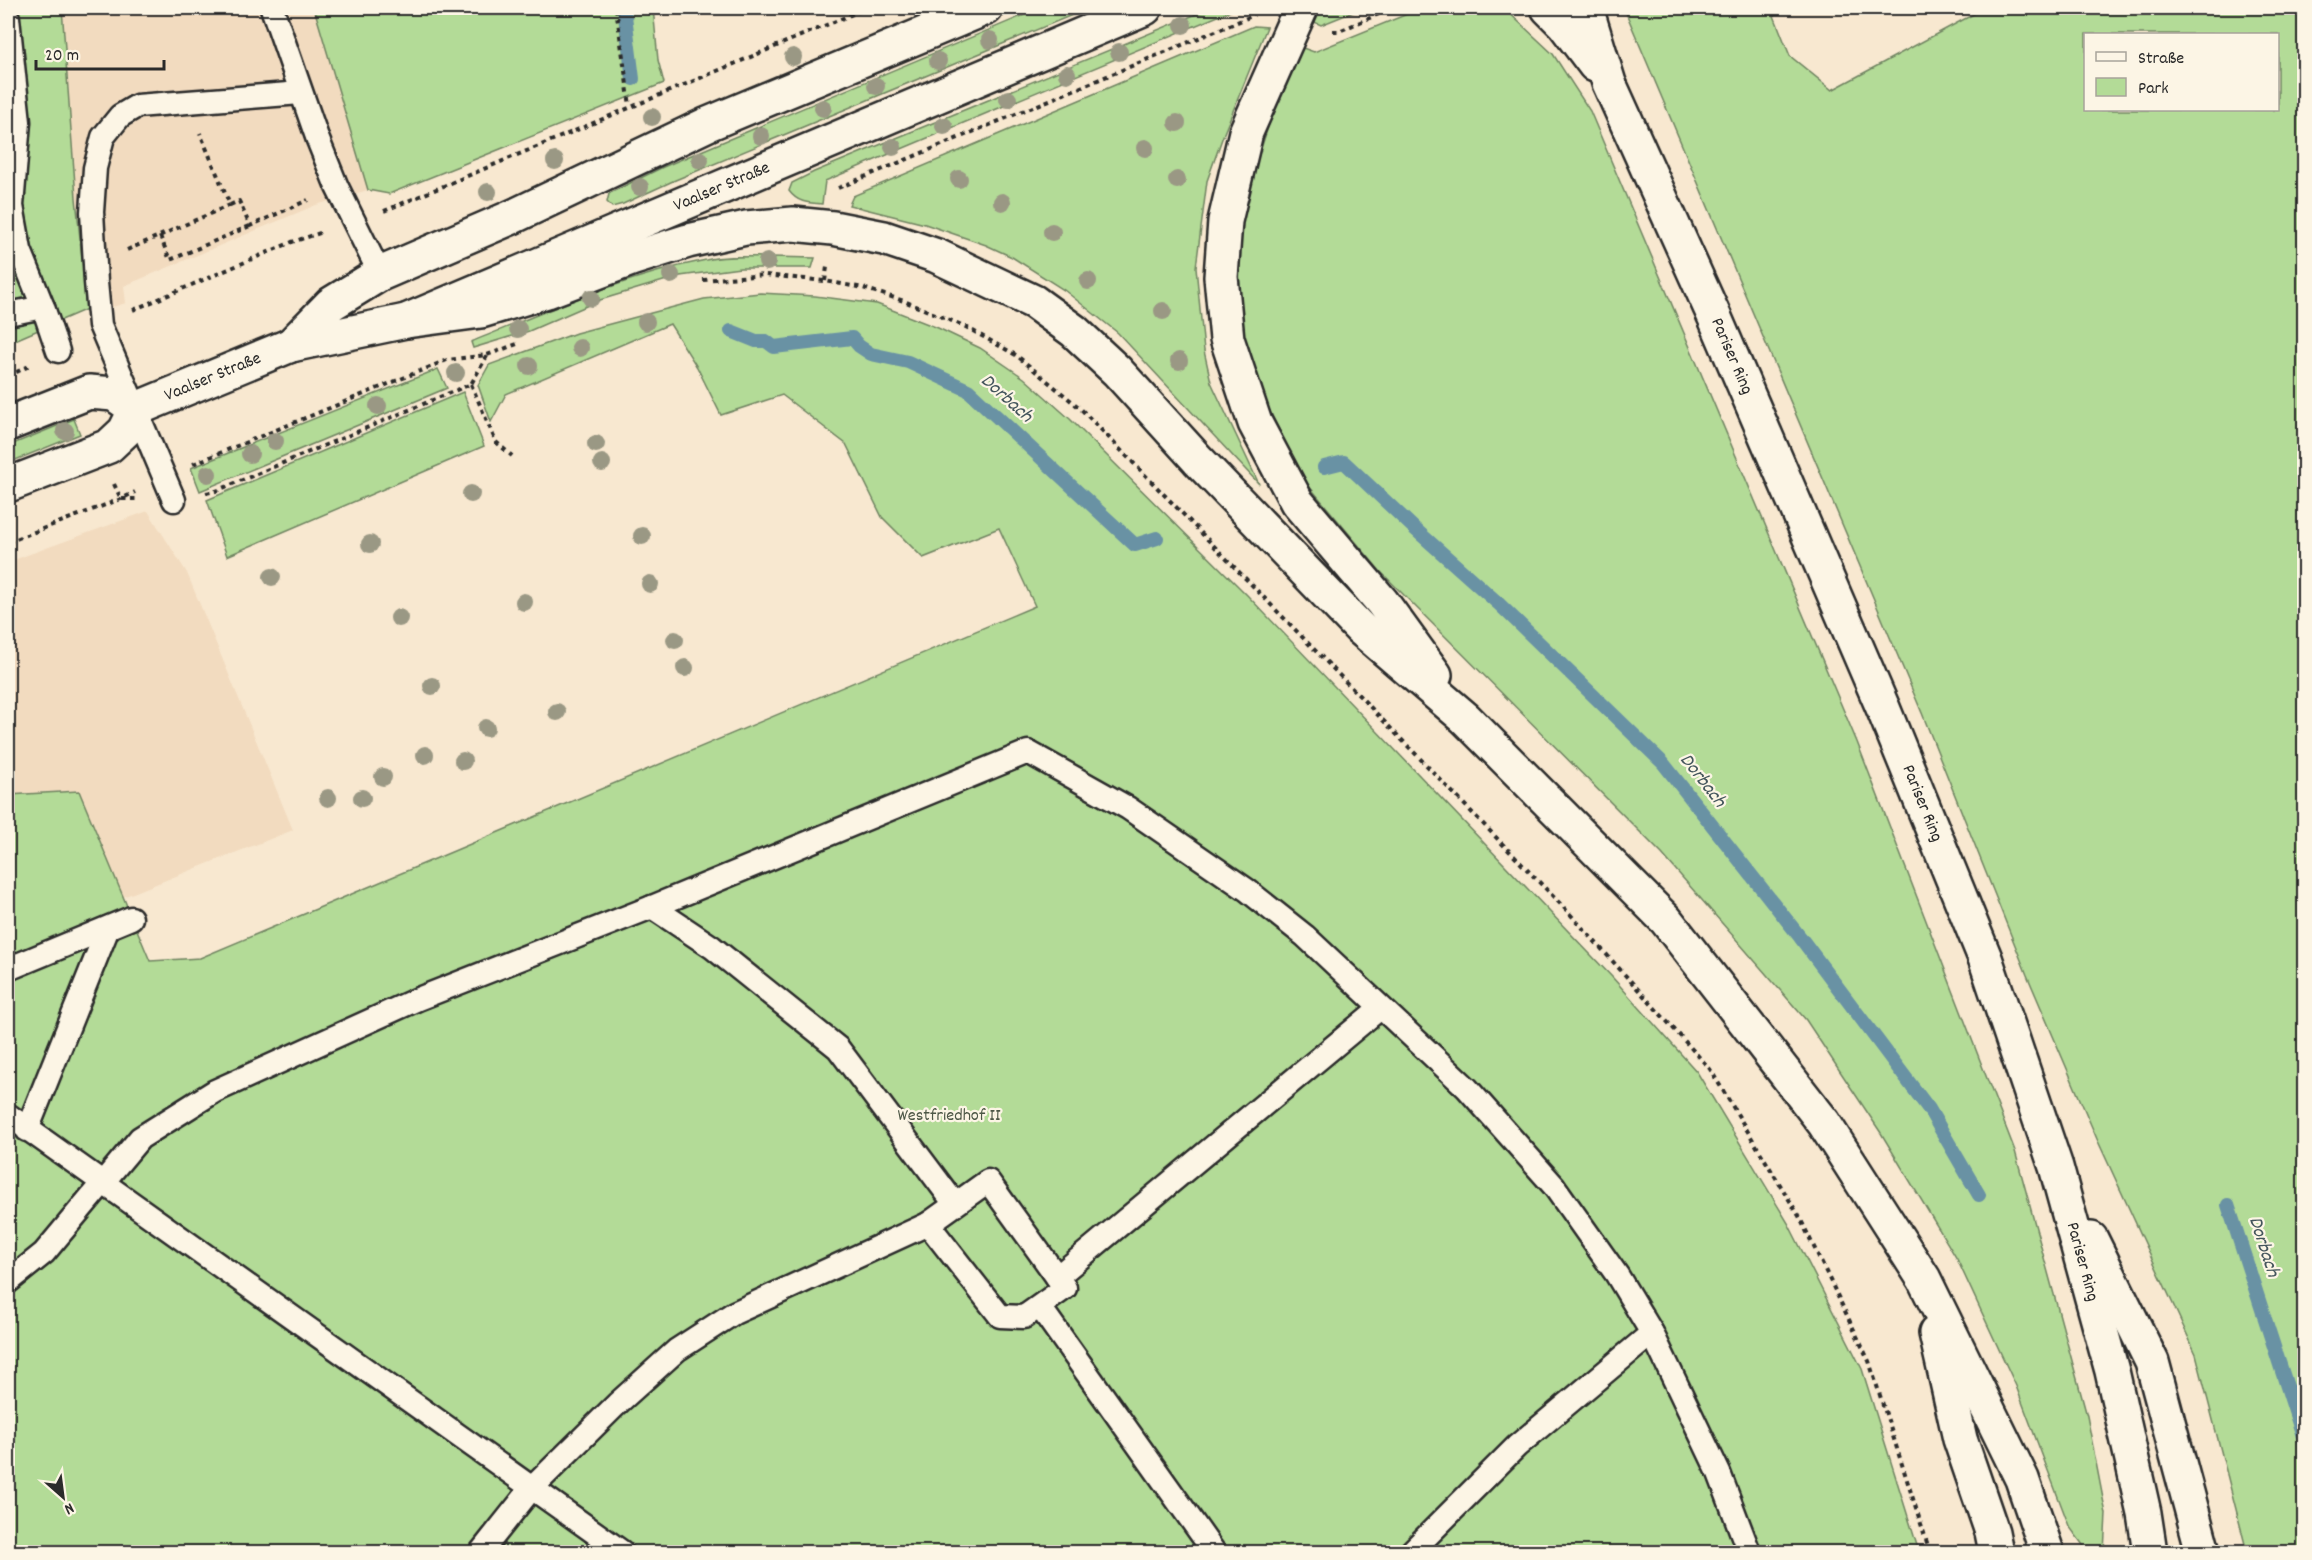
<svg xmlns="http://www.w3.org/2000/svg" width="2312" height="1560" viewBox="0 0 2312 1560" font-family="Dekko,sans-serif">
<rect width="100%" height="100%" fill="#f8e8d0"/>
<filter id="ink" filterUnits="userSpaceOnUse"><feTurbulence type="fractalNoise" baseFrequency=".0167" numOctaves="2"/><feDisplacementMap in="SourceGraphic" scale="12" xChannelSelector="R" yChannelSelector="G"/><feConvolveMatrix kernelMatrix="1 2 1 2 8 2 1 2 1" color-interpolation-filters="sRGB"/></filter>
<g filter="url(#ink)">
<g fill="#f2dbbf">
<polygon points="62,8 314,8 368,190 316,205 124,286 126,303 96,312 87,309 76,198"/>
<polygon points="148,511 187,573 293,830 123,897 79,791 8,795 8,562"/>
</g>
<g fill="#b3db97" stroke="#6f8361" stroke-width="1.5" fill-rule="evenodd">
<polygon points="8,8 62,8 76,198 87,309 8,343"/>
<polygon points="314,8 653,8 658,60 664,83 389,194 368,190"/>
<polygon points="1041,8 1089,8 673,181 623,204 612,207 607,202 609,194 612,192 663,167"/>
<path d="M1211 8H1234L1235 9 825 181 822 204C808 203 798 203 789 191L792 183 814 172Z"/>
<polygon points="1319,8 1363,8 1321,25 1312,21"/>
<polygon points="1422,8 1504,8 1553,54 1590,111 1857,742 2015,1151 2087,1416 2106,1514 2104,1552 2088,1552 2069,1526 2016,1386 1957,1259 1881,1133 1806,1020 1662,854 1381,572 1303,479 1260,391 1241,336 1238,289 1243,204 1269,124 1300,47 1314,52"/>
<path d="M1624 8H1771L1790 56 1832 90 1985 8H2304V1552H2247L2196 1354 2097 1139 2027 975 1922 713ZM2086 34H2278V110H2086Z"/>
<polygon points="1254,26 1267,27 1224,133 1207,181 1196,267 1204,351 1211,382 1259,484 1118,333 1064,290 1012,257 986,245 925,224 849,205 853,196"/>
<path d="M771 257 815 258 812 268H740L680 276 600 300 529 331 473 348 471 342C548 311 624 276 706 260 727 255 750 257 771 257Z"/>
<polygon points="760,293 815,296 877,304 938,328 980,348 1024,378 1070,419 1247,595 1612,977 1697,1072 1788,1223 1862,1369 1919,1552 8,1552 8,795 79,791 150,961 200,958 1035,606 999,528 923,558 882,517 846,444 782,395 721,415 697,367 670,324 506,394 491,422 478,385 489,365 576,333 651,313 704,299"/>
<polygon points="438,369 447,388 200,491 191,468"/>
<polygon points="463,392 484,446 227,556 207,500"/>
<polygon points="74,419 80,434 8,463 8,446"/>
</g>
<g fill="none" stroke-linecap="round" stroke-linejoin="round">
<g stroke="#6992a4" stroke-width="14">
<polyline points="624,8 633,79"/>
<polyline points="731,331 756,341 766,341 774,347 852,338 859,346 871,354 908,362 968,390 1135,545 1157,538"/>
<polyline points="1324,467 1344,462 1415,529 1499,604 1663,763 1800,937 1929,1109 1979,1195"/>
<polyline points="2228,1205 2304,1439"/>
</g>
<defs>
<g id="lane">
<polyline points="272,8 318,140 337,187 380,274"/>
<polyline points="8,18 19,122 12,206 20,250 43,307"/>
<polyline points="8,314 43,307 58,351"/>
<polyline points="174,500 100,325 96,282 92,212 95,168 103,137 120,116 137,106 301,93"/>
<polyline points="652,907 712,947 838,1048 955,1204"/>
<polyline points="8,969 131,918"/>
<polyline points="8,1115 622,1552"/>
<polyline points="27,1130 108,928"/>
<polygon points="988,1181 1065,1288 1024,1317 1000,1316 928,1224"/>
<polyline points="1057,1277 1380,1008"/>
<polyline points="8,1282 44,1253 140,1138 215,1091 418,999 652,907 1028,752 1128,808 1247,890 1305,936 1467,1088 1554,1186 1617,1275 1652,1333 1719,1473 1749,1552"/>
<polyline points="1040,1307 1214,1552"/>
<polyline points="481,1552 531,1489 617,1404 677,1350 734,1313 928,1224"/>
<polyline points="1411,1552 1517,1446 1652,1333"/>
</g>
<g id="primary">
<polyline points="291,345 331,304 380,274 510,218 708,124 986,8"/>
<polyline points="8,424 89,392 114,394 136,409"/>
<path id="s1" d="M8 485 109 446 125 431 136 409 291 345 406 321 1145 8"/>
</g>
<g id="highway">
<polyline points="1301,8 1246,132 1225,221 1221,277 1227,339 1255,423 1297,502 1382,602 1435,675"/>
<polyline points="1548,8 1564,24 1595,65"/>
<path id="s2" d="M1586 8 1609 83 1715 318 1883 708 1985 958 2056 1167 2112 1371 2144 1513 2150 1552"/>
<polyline points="406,321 481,311 547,291 631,259 688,241 746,228 793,224 833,228 884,238 937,256 1034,302 1074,331 1117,371 1198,460 1360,628 1465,718 1666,920 1824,1123 1924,1279 2022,1479 2047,1552"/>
<polyline points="2091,1239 2152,1362 2203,1552"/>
<polyline points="1936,1333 1960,1439 1992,1532 1996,1552"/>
</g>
</defs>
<use href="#lane" stroke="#2b2b2b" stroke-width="27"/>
<use href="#primary" stroke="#2b2b2b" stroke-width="38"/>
<use href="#highway" stroke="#2b2b2b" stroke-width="38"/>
<g stroke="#2b2b2b" stroke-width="4" stroke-dasharray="4.5 4.5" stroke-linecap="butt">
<polyline points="616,8 630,106"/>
<polyline points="1247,8 1250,16"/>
<polyline points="1333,31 1339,31 1393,8"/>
<polyline points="838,188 1254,15"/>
<polyline points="230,205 239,201 250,226 308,200"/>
<polyline points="384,211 867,8"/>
<polyline points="160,236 170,260 250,226"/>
<polyline points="127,250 230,205 200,133"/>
<polyline points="703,280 765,275 825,281 863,288 904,301 964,326 1016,355 1081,409 1377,714 1570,914 1710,1069 1799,1216 1869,1361 1930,1552"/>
<polyline points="825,281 827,267"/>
<polyline points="133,310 292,242 323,232"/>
<polyline points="8,376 29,366"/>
<polyline points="471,384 496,442 512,456"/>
<polyline points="193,464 447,360 487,355 520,343"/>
<polyline points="114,484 121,499"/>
<polyline points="206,493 216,491 471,384 487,356"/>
<polyline points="122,499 139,499"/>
<polyline points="8,542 121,499 135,492"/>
</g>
<use href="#lane" stroke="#fcf5e5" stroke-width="22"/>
<use href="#primary" stroke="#fcf5e5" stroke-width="33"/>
<use href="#highway" stroke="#fcf5e5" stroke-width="33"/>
</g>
<g fill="#9a9884">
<circle cx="1183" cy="25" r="9"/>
<circle cx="990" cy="40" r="9"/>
<circle cx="1119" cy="52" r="9"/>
<circle cx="793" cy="57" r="9"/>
<circle cx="938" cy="61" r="9"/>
<circle cx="1067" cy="74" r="9"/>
<circle cx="876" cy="86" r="9"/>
<circle cx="1008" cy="99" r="9"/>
<circle cx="823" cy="108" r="9"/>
<circle cx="652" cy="117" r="9"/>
<circle cx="1177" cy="123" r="9"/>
<circle cx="944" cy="126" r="9"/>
<circle cx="761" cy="136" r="9"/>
<circle cx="893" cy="147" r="9"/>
<circle cx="1145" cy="148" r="9"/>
<circle cx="700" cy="160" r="9"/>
<circle cx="555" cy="161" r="9"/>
<circle cx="959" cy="179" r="9"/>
<circle cx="1177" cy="180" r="9"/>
<circle cx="640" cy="187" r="9"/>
<circle cx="488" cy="192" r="9"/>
<circle cx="1002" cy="202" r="9"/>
<circle cx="1052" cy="232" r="9"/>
<circle cx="767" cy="262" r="9"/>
<circle cx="671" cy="275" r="9"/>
<circle cx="1088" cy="281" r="9"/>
<circle cx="591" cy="298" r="9"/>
<circle cx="1163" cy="311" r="9"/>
<circle cx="646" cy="322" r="9"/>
<circle cx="518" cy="329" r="9"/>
<circle cx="580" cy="348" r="9"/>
<circle cx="1179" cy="361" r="9"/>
<circle cx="529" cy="366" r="9"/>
<circle cx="456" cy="373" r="9"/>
<circle cx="378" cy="406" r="9"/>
<circle cx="65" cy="431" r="9"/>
<circle cx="275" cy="441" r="9"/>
<circle cx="596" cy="444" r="9"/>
<circle cx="250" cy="454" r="9"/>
<circle cx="602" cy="463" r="9"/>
<circle cx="208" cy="474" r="9"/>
<circle cx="471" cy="494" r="9"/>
<circle cx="642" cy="536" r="9"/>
<circle cx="370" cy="544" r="9"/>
<circle cx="272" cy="577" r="9"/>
<circle cx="650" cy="584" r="9"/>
<circle cx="524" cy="602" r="9"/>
<circle cx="399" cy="618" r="9"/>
<circle cx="675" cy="640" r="9"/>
<circle cx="685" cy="668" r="9"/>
<circle cx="432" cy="686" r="9"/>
<circle cx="557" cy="712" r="9"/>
<circle cx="486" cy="728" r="9"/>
<circle cx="425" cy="755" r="9"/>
<circle cx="463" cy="761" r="9"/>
<circle cx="383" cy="777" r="9"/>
<circle cx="328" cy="798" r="9"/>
<circle cx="362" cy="798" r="9"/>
</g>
</g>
<g text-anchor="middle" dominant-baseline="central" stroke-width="4.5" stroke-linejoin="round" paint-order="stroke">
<g font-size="18" fill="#2b2b2b" stroke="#fcf5e5">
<text stroke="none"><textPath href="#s1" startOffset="783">Vaalser Straße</textPath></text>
<text stroke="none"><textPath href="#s2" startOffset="378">Pariser Ring</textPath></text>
<text stroke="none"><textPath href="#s1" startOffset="238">Vaalser Straße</textPath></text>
<text stroke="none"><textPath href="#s2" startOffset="864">Pariser Ring</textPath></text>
<text stroke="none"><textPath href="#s2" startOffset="1350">Pariser Ring</textPath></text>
</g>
<g font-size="18" fill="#4d5746" stroke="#fcf5e5">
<text x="949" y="1116">Westfriedhof II</text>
</g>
<g font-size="20" font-style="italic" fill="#45565d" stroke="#fcf5e5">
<text transform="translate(1006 399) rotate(42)">Dorbach</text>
<text transform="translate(1702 781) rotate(52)">Dorbach</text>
<text transform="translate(2263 1247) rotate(72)">Dorbach</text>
</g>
</g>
<rect width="2312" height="1560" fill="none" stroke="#fcf5e5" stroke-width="30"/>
<rect x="15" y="15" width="2282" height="1530" fill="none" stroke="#2b2b2b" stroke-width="2" filter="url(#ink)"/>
<rect x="2084" y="33" width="195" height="78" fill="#fcf5e5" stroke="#a8a49b" stroke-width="1.5"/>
<rect x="2096" y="52" width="30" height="9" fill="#fcf5e5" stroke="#a8a49b" stroke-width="1.5"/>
<text x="2138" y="63" font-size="18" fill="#2b2b2b">Straße</text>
<rect x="2096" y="78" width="30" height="18" fill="#b3db97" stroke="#a8a49b" stroke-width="1.5"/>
<text x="2138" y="93" font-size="18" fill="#2b2b2b">Park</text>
<g transform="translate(63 1497) rotate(152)" stroke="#fcf5e5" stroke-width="4.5" paint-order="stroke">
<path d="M0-4.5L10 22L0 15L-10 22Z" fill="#2b2b2b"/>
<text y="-9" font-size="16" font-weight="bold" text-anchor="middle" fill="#2b2b2b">N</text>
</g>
<path d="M36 60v9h128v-9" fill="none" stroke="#2b2b2b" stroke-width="3"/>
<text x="45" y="60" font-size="18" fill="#2b2b2b" stroke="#fcf5e5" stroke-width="4.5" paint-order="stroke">20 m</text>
</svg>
